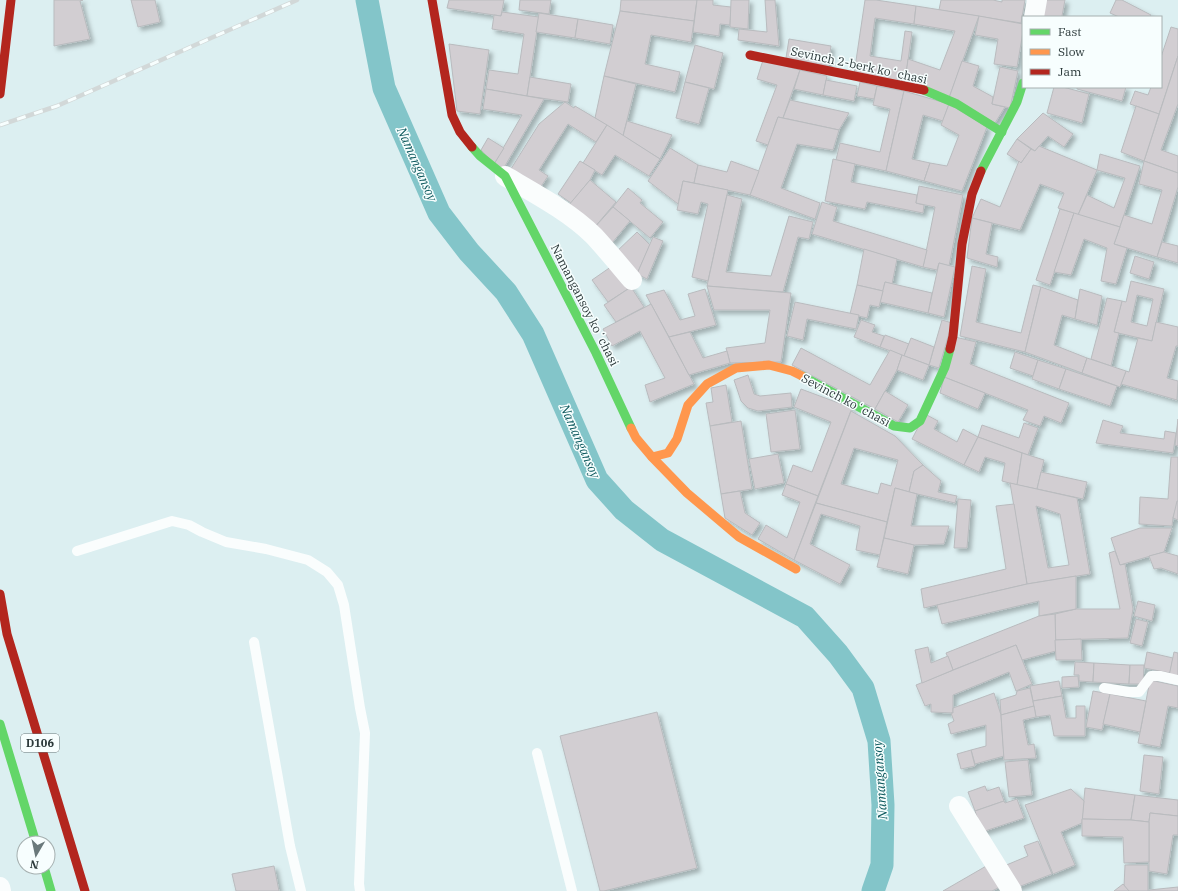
<svg xmlns="http://www.w3.org/2000/svg" width="1178" height="891" viewBox="0 0 1178 891" font-family="'IBM Plex Serif',serif">
<defs>
<filter id="shadow"><feDropShadow dx="3.5" dy="3.5" stdDeviation="2" flood-color="#0004"/></filter>
</defs>
<rect width="100%" height="100%" fill="#dceff1"/>
<g fill="none" stroke-linecap="round" stroke-linejoin="round">
<polyline stroke="#83c5c9" stroke-width="23" points="367,0 384,88 439,213 469,252 506,292 533,334 597,480 624,510 662,540 805,617 838,654 863,688 879,741 883,805 882,865 873,891"/>
</g>
<g fill="#d2ced2" stroke="#b9bbbe" fill-rule="evenodd" filter="url(#shadow)">
<polygon points="54,0 83,0 80,1 90,39 54,46"/>
<polygon points="131,0 155,0 160,22 138,27"/>
<polygon points="449,0 504,0 501,16 447,8"/>
<polygon points="520,0 551,0 549,14 519,10"/>
<polygon points="621,0 697,0 694,21 620,11"/>
<polygon points="697,0 713,0 713,5 731,7 730,25 720,24 719,36 693,32"/>
<polygon points="731,0 749,0 748,29 730,27"/>
<polygon points="765,0 775,0 779,46 738,40 739,29 767,32"/>
<polygon points="865,0 876,0 916,6 914,24 875,18 870,56 901,61 905,31 912,32 905,82 854,74"/>
<polygon points="941,0 993,0 1002,2 1002,0 1025,0 1021,23 939,10"/>
<polygon points="1044,0 1065,0 1062,16 1065,17 1040,17"/>
<polygon points="1116,0 1122,0 1151,15 1150,17 1119,17 1110,13"/>
<polygon points="916,6 979,16 949,98 905,82 908,59 940,70 955,31 914,24"/>
<polygon points="620,11 694,21 691,42 651,35 645,64 680,72 675,92 604,76"/>
<polygon points="502,12 539,17 527,96 486,89 489,70 518,74 524,34 492,29 494,15 501,16"/>
<polygon points="539,13 578,19 575,38 536,32"/>
<polygon points="979,16 1023,24 1023,32 1017,67 994,64 998,39 975,35"/>
<polygon points="578,19 613,25 610,44 575,38"/>
<polygon points="1171,27 1178,29 1178,56 1159,114 1130,104 1135,91 1148,95 1151,87 1161,87 1161,57"/>
<polygon points="789,39 831,46 828,66 786,58"/>
<polygon points="449,44 489,50 480,114 457,111"/>
<polygon points="695,45 723,53 714,89 685,82"/>
<polygon points="1178,56 1178,104 1161,150 1178,156 1178,173 1144,161"/>
<polygon points="763,60 800,70 783,118 778,117 768,145 756,141 777,85 757,79"/>
<polygon points="962,61 979,66 973,86 993,97 992,104 1005,107 995,123 949,98"/>
<polygon points="1000,67 1018,71 1010,108 992,104"/>
<polygon points="800,70 827,76 823,95 794,89"/>
<polygon points="604,76 636,84 623,136 595,118"/>
<polygon points="530,77 571,84 568,102 527,96"/>
<polygon points="826,80 857,86 854,101 823,95"/>
<polygon points="685,82 709,88 699,124 676,118"/>
<polygon points="860,82 877,86 874,99 857,96"/>
<polygon points="877,86 904,91 886,171 836,160 840,143 880,152 890,109 873,105"/>
<polygon points="1054,87 1063,87 1089,94 1082,123 1047,113"/>
<polygon points="1077,87 1126,87 1122,101 1077,89"/>
<polygon points="486,89 544,99 502,171 494,164 522,115 483,109"/>
<polygon points="904,91 949,104 943,121 923,115 912,159 930,163 924,181 886,171"/>
<polygon points="790,100 849,113 839,130 783,118"/>
<polygon points="565,102 574,108 575,106 607,125 596,142 568,124 539,170 548,176 538,191 509,172 539,124"/>
<polygon points="949,104 987,127 962,191 924,181 930,163 947,166 959,135 941,125"/>
<polygon points="1136,106 1159,114 1144,161 1121,152"/>
<polygon points="1043,113 1073,134 1064,147 1048,136 1035,151 1017,139"/>
<polygon points="778,117 839,130 833,150 797,144 781,188 820,203 815,219 750,195"/>
<polygon points="627,121 672,135 660,159 623,136"/>
<polygon points="607,125 660,159 649,176 615,155 602,175 583,163"/>
<polygon points="488,138 504,148 494,164 481,150"/>
<polygon points="1017,139 1031,149 1021,163 1007,154"/>
<polygon points="1039,146 1097,170 1078,215 1058,208 1064,193 1040,184 1020,230 972,218 981,199 1000,207 1019,161 1021,163 1031,149 1035,151"/>
<polygon points="670,148 698,165 694,183 683,181 678,204 648,181"/>
<polygon points="1100,154 1140,166 1120,227 1078,215 1087,195 1114,208 1125,178 1097,170"/>
<polygon points="833,159 855,164 851,182 917,195 916,203 924,205 923,213 867,202 865,209 825,201"/>
<polygon points="580,161 595,170 590,180 571,203 558,194"/>
<polygon points="731,161 759,171 750,195 694,183 698,165 727,172"/>
<polygon points="1144,161 1178,173 1178,187 1157,257 1114,244 1124,215 1152,224 1162,190 1139,184"/>
<polygon points="590,180 616,202 594,228 568,206"/>
<polygon points="683,181 728,190 708,281 692,277 708,204 701,202 698,214 677,210"/>
<polygon points="919,186 963,195 949,266 939,263 937,270 923,267 935,207 916,203"/>
<polygon points="628,188 642,200 640,203 663,222 650,238 613,207"/>
<polygon points="727,195 742,199 726,272 771,276 789,216 813,222 809,239 798,237 783,292 707,286"/>
<polygon points="822,202 837,207 833,221 927,250 923,267 812,234"/>
<polygon points="613,207 630,221 612,243 594,228"/>
<polygon points="1060,209 1074,213 1050,285 1036,280"/>
<polygon points="1074,213 1120,227 1114,244 1127,248 1116,284 1101,281 1107,248 1084,239 1071,275 1054,272"/>
<polygon points="972,218 992,223 986,254 998,257 997,267 967,258"/>
<polygon points="637,232 650,245 637,274 615,253"/>
<polygon points="653,237 663,241 647,279 637,274"/>
<polygon points="1162,242 1178,246 1178,263 1157,257"/>
<polygon points="864,249 897,259 892,284 885,282 883,291 857,285"/>
<polygon points="1135,256 1154,262 1149,279 1130,273"/>
<polygon points="939,263 955,267 944,317 928,313"/>
<polygon points="615,264 631,287 608,302 592,280"/>
<polygon points="972,266 986,269 976,322 1021,333 1033,285 1041,287 1025,352 960,336"/>
<path d="M1131 281 1164 289 1152 341 1114 332 1122 301 1126 302ZM1137 295 1153 299 1147 326 1131 322Z"/>
<polygon points="885,282 932,293 928,313 880,302"/>
<polygon points="857,285 883,291 879,307 870,305 867,318 850,314"/>
<polygon points="707,286 791,293 781,362 730,363 726,348 765,343 770,310 714,310"/>
<polygon points="631,287 644,307 616,322 604,305"/>
<polygon points="1041,287 1078,300 1075,319 1062,315 1054,345 1087,358 1082,373 1025,352"/>
<polygon points="705,289 716,325 669,337 646,295 664,290 680,320 695,316 688,294"/>
<polygon points="1080,289 1102,296 1097,325 1075,319"/>
<polygon points="1107,298 1122,301 1114,332 1119,333 1111,366 1091,359"/>
<polygon points="795,302 859,315 856,329 807,319 803,340 787,336"/>
<polygon points="651,304 694,384 650,402 645,385 665,378 640,331 612,346 603,329"/>
<polygon points="861,320 875,325 872,332 884,336 880,347 854,337"/>
<polygon points="942,320 952,323 939,368 929,365"/>
<polygon points="1156,322 1178,327 1178,346 1176,346 1167,378 1178,381 1177,400 1121,384 1126,371 1129,372 1138,338 1152,341"/>
<polygon points="690,332 703,358 727,351 730,363 689,375 669,337"/>
<polygon points="885,335 909,344 904,356 880,347"/>
<polygon points="955,337 976,342 970,364 1069,403 1061,423 1044,416 1040,426 1023,420 1028,410 944,377"/>
<polygon points="911,338 934,347 929,365 904,356"/>
<polygon points="801,348 870,385 890,350 902,355 897,370 875,409 792,365"/>
<polygon points="1015,352 1038,360 1033,376 1010,368"/>
<polygon points="902,355 929,365 923,380 897,370"/>
<polygon points="1087,358 1126,371 1120,387 1082,373"/>
<polygon points="1038,360 1066,369 1059,389 1032,379"/>
<polygon points="1066,369 1117,386 1110,406 1059,389"/>
<polygon points="748,375 754,394 760,396 791,393 792,407 758,411 748,408 741,401 734,380"/>
<polygon points="944,377 985,393 978,409 940,393"/>
<polygon points="726,385 732,422 710,426 706,403 713,402 711,388"/>
<polygon points="801,389 852,408 818,496 786,484 793,465 812,472 831,422 794,407"/>
<polygon points="885,391 908,405 898,422 875,409"/>
<polygon points="795,410 800,449 771,452 766,414"/>
<path d="M851 411 895 436 923 465 914 471 909 492 895 488 887 522 816 503ZM854 448 898 460 891 486 881 483 878 494 841 484Z"/>
<polygon points="925,414 938,421 934,429 957,442 963,429 978,437 964,465 912,439"/>
<polygon points="1178,419 1178,446 1175,445"/>
<polygon points="1103,420 1123,426 1120,433 1164,439 1165,431 1176,433 1173,453 1096,443"/>
<polygon points="741,421 752,489 721,494 710,426"/>
<polygon points="1024,423 1038,428 1028,455 978,437 982,425 1019,438"/>
<polygon points="978,437 1022,453 1017,485 1002,481 1005,463 985,457 979,472 964,465"/>
<polygon points="1022,453 1044,460 1037,489 1017,485"/>
<polygon points="778,454 784,483 755,489 749,459"/>
<polygon points="1171,457 1178,457 1178,501 1173,518 1172,526 1139,524 1140,497 1168,499"/>
<polygon points="923,465 941,481 938,492 957,496 955,503 909,492 914,471"/>
<polygon points="1041,472 1087,482 1083,499 1037,489"/>
<path d="M1010 483 1077 498 1090 574 1027 584ZM1036 506 1060 514 1069 565 1048 568Z"/>
<polygon points="786,484 818,496 794,560 758,539 766,525 787,538 800,502 782,495"/>
<polygon points="895,488 917,494 911,526 949,526 944,544 914,545 884,538"/>
<polygon points="740,491 745,513 760,523 752,535 725,518 721,494"/>
<polygon points="958,499 971,500 967,548 954,548"/>
<polygon points="1177,501 1178,501 1178,520 1173,518"/>
<polygon points="816,503 887,522 880,555 856,550 860,526 821,514 810,544 850,565 840,584 794,560"/>
<polygon points="1014,504 1027,584 924,608 921,589 1006,569 996,506"/>
<polygon points="1140,528 1172,528 1164,552 1120,565 1111,538"/>
<polygon points="884,538 914,545 908,574 877,567"/>
<polygon points="1115,551 1120,565 1125,564 1133,609 1128,638 1055,640 1055,614 1076,609 1120,609 1109,553"/>
<polygon points="1164,552 1178,556 1178,574 1161,568 1154,569 1149,556"/>
<polygon points="1076,576 1076,609 1039,616 1039,601 942,624 937,605 1027,584"/>
<polygon points="1138,601 1155,605 1152,621 1134,616"/>
<polygon points="1055,614 1056,651 1022,660 1016,645 953,670 946,653 1039,616"/>
<polygon points="1136,619 1148,622 1142,646 1130,643"/>
<polygon points="1081,639 1082,660 1056,660 1055,640"/>
<polygon points="1016,645 1032,684 1016,691 1009,672 953,695 953,713 931,712 931,704 925,706 916,685"/>
<polygon points="928,647 931,663 948,656 953,670 922,683 915,650"/>
<polygon points="1147,652 1173,658 1170,673 1144,668"/>
<polygon points="1174,652 1178,653 1178,677 1169,676"/>
<polygon points="1075,662 1094,663 1093,682 1079,681 1079,675 1074,675"/>
<polygon points="1094,663 1130,665 1129,684 1093,682"/>
<polygon points="1130,665 1144,665 1143,684 1129,684"/>
<polygon points="1078,676 1079,687 1062,688 1062,677"/>
<polygon points="1150,680 1178,686 1178,708 1168,706 1160,747 1138,743"/>
<polygon points="1059,681 1062,696 1033,701 1030,686"/>
<polygon points="1030,688 1034,706 1001,715 1000,700 1016,695 1017,691"/>
<polygon points="1093,691 1110,694 1102,730 1086,727"/>
<polygon points="994,693 1001,715 1004,756 975,764 971,750 986,746 986,725 951,734 948,724 954,721 951,713 953,713 953,708"/>
<polygon points="1110,694 1146,701 1140,732 1103,724"/>
<polygon points="1062,696 1066,718 1076,718 1076,706 1085,706 1085,736 1054,736 1050,715 1036,717 1033,701"/>
<polygon points="1034,706 1036,717 1023,720 1028,745 1034,744 1036,758 1004,760 1001,715"/>
<polygon points="657,712 697,868 604,891 600,891 560,736"/>
<polygon points="971,750 975,766 961,769 957,754"/>
<polygon points="1144,755 1163,757 1159,794 1140,791"/>
<polygon points="1028,760 1032,795 1009,797 1005,762"/>
<polygon points="985,786 987,791 999,787 1004,801 975,811 968,792"/>
<polygon points="1085,788 1135,795 1131,820 1082,819"/>
<polygon points="1071,789 1084,801 1082,823 1061,832 1075,865 1053,874 1025,805"/>
<polygon points="1135,795 1178,800 1178,816 1150,813 1149,822 1131,820"/>
<polygon points="1017,799 1024,818 982,832 975,811 1004,801 1005,803"/>
<polygon points="1150,813 1178,816 1178,835 1173,835 1167,874 1149,871 1149,822"/>
<polygon points="1082,819 1131,820 1149,822 1149,862 1124,863 1123,837 1082,836"/>
<polygon points="1038,841 1052,874 1013,889 1004,866 1028,856 1024,846"/>
<polygon points="988,865 1000,887 992,891 943,891"/>
<polygon points="1125,865 1148,865 1148,891 1129,891 1124,886"/>
<polygon points="274,866 279,891 236,891 232,874"/>
<polygon points="1123,884 1129,891 1114,891"/>
<polygon points="1178,887 1178,891 1149,891 1149,890"/>
</g>
<g fill="none" stroke-linecap="round" stroke-linejoin="round">
<g stroke="#fafdfd" stroke-width="10">
<polyline points="77,551 172,521 189,525 202,532 226,542 266,549 308,560 327,572 338,585 344,605 360,708 365,733 359,884 360,891"/>
<polyline points="254,642 290,846 301,891"/>
<polyline points="1104,688 1129,692 1139,692 1151,676 1160,676 1178,680"/>
<polyline points="537,753 572,891"/>
</g>
<g stroke="#fafdfd" stroke-width="20">
<polyline points="1034,17 1037,0"/>
<path d="M505 176C534 193 570 212 594 236 607 250 620 266 632 280"/>
<polyline points="959,806 1012,891"/>
<polyline points="0,887 1,891"/>
</g>
<g stroke="#63d668" stroke-width="9">
<polyline points="924,90 957,104 1002,132"/>
<polyline points="472,147 480,156 505,176 596,353 631,428"/>
<polyline points="981,171 1017,102 1023,83"/>
<polyline points="802,376 894,426 910,428 920,421 945,367 950,349"/>
<polyline points="0,724 36,843"/>
<polyline points="44,867 51,891"/>
</g>
<g stroke="#ff974d" stroke-width="9">
<polyline points="631,428 636,438 652,457 687,493 739,537 796,569"/>
<polyline points="652,457 668,453 677,439 688,405 707,384 736,368 769,365 792,371 802,376"/>
</g>
<g stroke="#b3261e" stroke-width="9">
<polyline points="432,0 452,115 460,132 472,147"/>
<polyline points="750,55 924,90"/>
<polyline points="0,94 11,0"/>
<polyline points="950,349 953,336 962,244 972,194 981,171"/>
<polyline points="0,594 7,634 85,891"/>
</g>
<defs>
<polyline id="rail" points="0,125 57,106 297,0"/>
</defs>
<use href="#rail" stroke="#d2d8d8" stroke-width="4.5"/>
<use href="#rail" stroke="#f7fefe" stroke-width="3" stroke-dasharray="9" stroke-linecap="butt"/>
</g>
<g text-anchor="middle" dominant-baseline="central" stroke-width="3" stroke-linejoin="round" paint-order="stroke">
<rect fill="#f7fefe" stroke="#697576" stroke-width="1" x="21" y="734" width="38" height="18" rx="3"/>
<g font-size="11" font-weight="bold" fill="#2c3a3b">
<text x="40" y="743">D106</text>
</g>
<g font-size="12" fill="#2c3a3b" stroke="#f7fefe">
<text transform="translate(859 65) rotate(12)">Sevinch 2-berk koʻchasi</text>
<text transform="translate(585 305) rotate(63)">Namangansoy koʻchasi</text>
<text transform="translate(846 400) rotate(28)">Sevinch koʻchasi</text>
</g>
<g font-size="13" font-style="italic" fill="#0d595d" stroke="#f7fefe">
<text transform="translate(417 164) rotate(66)">Namangansoy</text>
<text transform="translate(580 441) rotate(66)">Namangansoy</text>
<text transform="translate(880 780) rotate(-94)">Namangansoy</text>
</g>
</g>
<rect x="1022" y="16" width="140" height="72" fill="#f7fefe" stroke="#a6b0b0"/>
<rect x="1030" y="29" width="20" height="6" fill="#63d668" stroke="#a6b0b0"/>
<text x="1058" y="36" font-size="12" fill="#2c3a3b">Fast</text>
<rect x="1030" y="49" width="20" height="6" fill="#ff974d" stroke="#a6b0b0"/>
<text x="1058" y="56" font-size="12" fill="#2c3a3b">Slow</text>
<rect x="1030" y="69" width="20" height="6" fill="#b3261e" stroke="#a6b0b0"/>
<text x="1058" y="76" font-size="12" fill="#2c3a3b">Jam</text>
<g transform="translate(36 855) rotate(189)"><circle r="19" fill="#f7fefe" stroke="#a6b0b0"/>
<path d="M0-3L7 15L0 10L-7 15Z" fill="#6a797b"/>
<text y="-6" font-size="11" font-weight="bold" text-anchor="middle" fill="#2c3a3b">N</text>
</g>
</svg>
